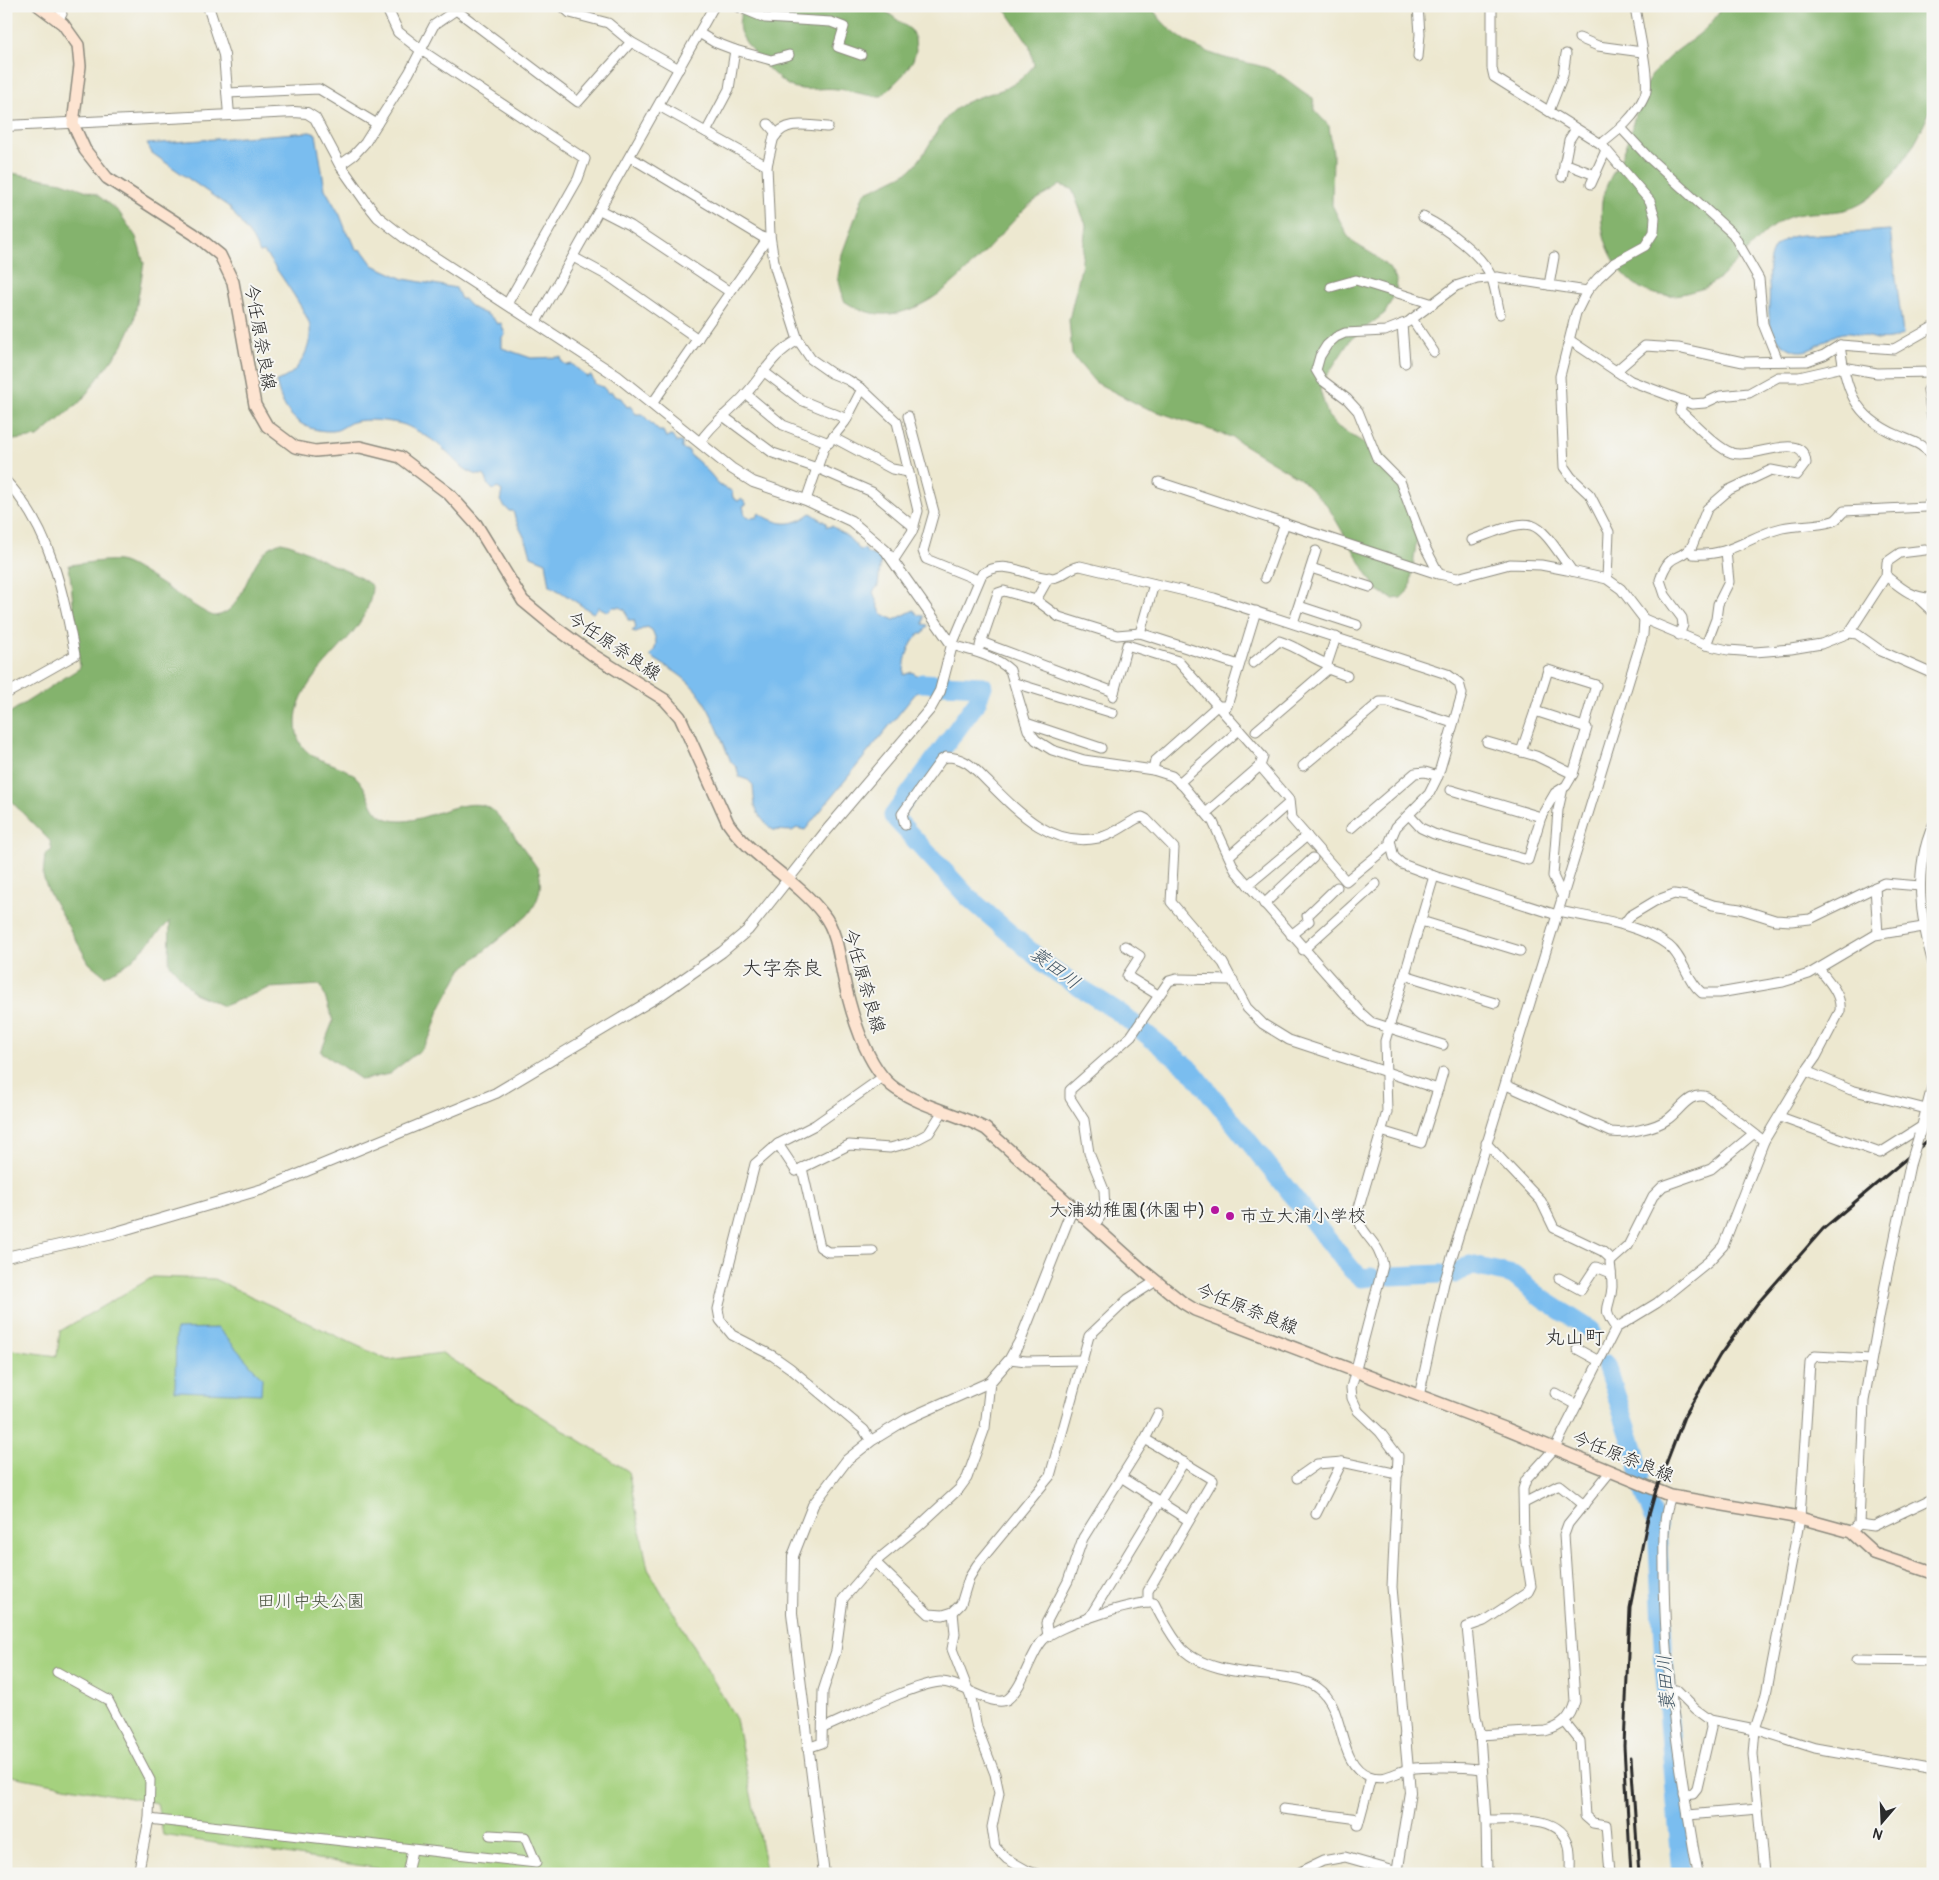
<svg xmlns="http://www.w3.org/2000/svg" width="1939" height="1880" viewBox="0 0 1939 1880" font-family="Pangolin,'Klee One',sans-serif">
<rect width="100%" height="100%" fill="#f6f6f2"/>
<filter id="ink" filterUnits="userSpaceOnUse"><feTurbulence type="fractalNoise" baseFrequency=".02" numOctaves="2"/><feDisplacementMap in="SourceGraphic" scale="10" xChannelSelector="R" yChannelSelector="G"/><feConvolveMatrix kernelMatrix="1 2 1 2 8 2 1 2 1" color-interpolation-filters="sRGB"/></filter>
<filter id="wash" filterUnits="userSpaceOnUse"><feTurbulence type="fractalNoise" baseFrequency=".0096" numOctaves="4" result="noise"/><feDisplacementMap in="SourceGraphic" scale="20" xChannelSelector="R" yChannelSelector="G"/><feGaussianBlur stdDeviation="1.12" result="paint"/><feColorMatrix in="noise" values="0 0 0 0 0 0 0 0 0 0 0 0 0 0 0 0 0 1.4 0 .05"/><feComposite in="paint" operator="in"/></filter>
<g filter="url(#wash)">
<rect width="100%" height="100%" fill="#ede8d0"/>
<polygon fill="#a5d17e" stroke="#687e54" points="153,1277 214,1279 388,1360 442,1353 628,1471 648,1569 736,1719 767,1874 381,1874 382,1869 163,1835 157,1803 6,1775 6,1349 57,1356 60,1331"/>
<g fill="#84b36d" stroke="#586f4c">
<path d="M746 6H877L884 10 911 30 915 39 916 50 913 60 903 75 882 96C866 97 852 90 837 89 822 87 806 92 792 87 778 82 744 45 740 31 738 22 740 13 746 6Z"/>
<path d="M1003 6H1151C1168 35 1198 51 1229 59 1242 62 1255 64 1267 68 1284 75 1297 89 1313 98L1315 111 1329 126 1333 154 1332 205 1347 235 1354 243 1374 255 1389 268 1397 281 1396 292 1385 313 1351 339 1324 380 1320 390 1328 416 1338 427 1382 454 1409 492 1417 537 1410 589 1401 598 1393 599 1376 589 1327 505 1299 478 1231 437 1141 406 1095 382 1072 355 1069 320 1081 268 1086 225 1072 189 1060 185C1050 193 1037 198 1028 206 982 250 917 350 844 301L838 277 842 254 864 193C873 189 902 176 909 171 932 151 936 118 965 103 996 88 1010 95 1034 65L1029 44Z"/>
<path d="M1722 6H1922C1925 12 1930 18 1932 24 1935 31 1934 98 1932 105 1920 139 1888 194 1854 207 1830 217 1803 207 1779 222 1752 239 1734 272 1706 287 1701 290 1695 290 1690 292 1663 299 1644 296 1624 274 1607 254 1599 229 1602 202 1604 184 1616 170 1623 154 1639 118 1631 93 1664 62 1684 42 1710 33 1722 6Z"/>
<polygon points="6,172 62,182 96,194 119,212 136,237 144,263 134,321 122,346 81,401 38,437 6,441"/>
<path d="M281 542C297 545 309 553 324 561 340 569 358 574 372 586 371 643 286 673 297 733 302 764 338 759 357 778 374 795 368 822 403 821 429 820 469 794 491 809 502 817 529 856 538 869 544 886 538 903 527 916L461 970 438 1013 431 1035 422 1049 389 1074 362 1080 321 1052 333 1021 321 985 269 988 223 1006 194 993 169 963 170 921 130 962 105 976 89 963 48 891 43 876 45 855 52 850 50 841 6 796V779L12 767 6 753V715L80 668 69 565C82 564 112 558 123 562 142 568 206 617 215 616 249 612 244 553 281 542Z"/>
</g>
<g fill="#7abdef" stroke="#52748d">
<path d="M310 132 316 134 325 189 340 215 348 236 351 237 356 249 362 250 373 265 404 279 456 288 461 299H464C474 314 491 311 497 324L501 323 505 334 502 337V348L531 358 561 357 562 362 567 365 572 364 587 377 591 375 595 384 603 387 608 393 612 392 614 396 621 398 627 407 630 406 636 414H642L659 431H663L666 437 672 436 676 442H682V449L689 451 690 455C696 458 717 480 719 485L732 491 733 498 738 501 741 499 747 504 743 506 745 515 751 518 757 517 759 513C777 525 793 528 811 513L826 523 827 527 832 526 848 537 860 550 865 549 867 553 881 558 878 586 873 592 881 613 894 620 914 610 918 615 924 616 923 624 928 625 923 634H919C908 645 904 660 904 675L912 672 925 681 938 678 936 687 920 688 805 830 797 828 792 831 773 830C754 813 755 809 753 785L748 780 739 777 737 768 731 762C720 736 710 702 689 683 678 672 663 665 650 656 658 648 657 640 652 630L647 627 636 632 632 631 636 628 634 620H628L626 611 620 607H613L608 612 599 607 593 613C578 604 566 594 550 586L546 562 531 556C528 539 517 528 513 511H509L500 501 502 491 498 488 493 490 487 484V480L484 475C465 477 449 452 435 442 427 436 414 429 405 425 394 421 363 418 353 422 346 424 340 431 332 431 298 432 282 411 276 381 288 378 296 370 302 360 308 349 311 339 310 327 309 314 273 264 264 252L260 253 252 238 229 207 152 153 147 144Z"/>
<path d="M1890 230 1903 334C1883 346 1869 335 1849 333 1828 330 1812 361 1789 348 1771 339 1768 321 1769 303 1771 285 1764 263 1775 247 1778 244 1787 238 1791 237 1800 234 1812 235 1821 235 1844 233 1867 232 1890 230Z"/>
<polygon points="218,1328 262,1378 261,1394 175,1391 176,1329"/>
</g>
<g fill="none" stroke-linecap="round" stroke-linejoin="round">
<g stroke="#7abdef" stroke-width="19">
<polyline points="922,683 983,686 977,702 893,816 968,897 1051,969 1120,1013 1192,1071 1352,1270 1362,1278 1371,1277"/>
<polyline points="1455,1274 1470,1265 1513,1275 1544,1300 1591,1330"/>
<polyline points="1391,1276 1442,1274"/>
<polyline points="1606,1365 1635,1451 1640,1475"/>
<polyline points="1644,1493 1657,1526 1664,1663 1682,1874"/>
</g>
</g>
</g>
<g filter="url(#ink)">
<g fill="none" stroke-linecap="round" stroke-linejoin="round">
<defs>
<g id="minor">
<polyline points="562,6 570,13 608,23 631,42"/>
<polyline points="736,6 765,18 831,22 844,27 838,47 861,55"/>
<polyline points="1418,6 1420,34 1418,57"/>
<polyline points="1492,6 1492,68 1494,77 1601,144 1650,201 1655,217 1654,232 1645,246 1614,263 1598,278 1587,291 1576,313 1560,376 1564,467 1571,477 1590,495 1609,532 1607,579"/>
<polyline points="58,20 62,14 59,6"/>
<polyline points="699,33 714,42 735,50 729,89 706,132"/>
<polyline points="1579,38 1598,46 1642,52"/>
<polyline points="421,50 585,159 578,179 507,304"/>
<polyline points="735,50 771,60 789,55"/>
<polyline points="227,93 319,89 377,124"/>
<polyline points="659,106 767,166 770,235 775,268 798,340 811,359 831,373 848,380 862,389 845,422 824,448 806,500"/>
<polyline points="1549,111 1563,75 1566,54"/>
<polyline points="1621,128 1647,156 1733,234 1759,279 1763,324 1778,361"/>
<path d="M775 137C786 119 809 126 828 127"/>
<path d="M1601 144C1618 131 1636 116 1645 95 1651 81 1637 24 1635 6"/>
<polyline points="630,157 767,240"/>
<polyline points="1564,163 1595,175"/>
<polyline points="340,165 354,155 365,143 409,73 434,25 456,10 578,102 631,42 679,69"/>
<polyline points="767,166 775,132 768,124"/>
<polyline points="1562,177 1569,140 1576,129"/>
<polyline points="1591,184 1606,150"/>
<polyline points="600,210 631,226 730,292"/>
<path d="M1423 217C1445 228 1484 255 1492 279 1496 290 1497 302 1500 314"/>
<polyline points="573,257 610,277 698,339"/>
<polyline points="1549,285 1554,257"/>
<polyline points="1331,287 1356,280 1433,304"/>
<polyline points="1587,291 1497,277 1477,279 1456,286 1408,322 1385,331 1345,333 1336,337 1327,345 1320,356 1316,370 1322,380 1347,399 1358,411 1377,458 1400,481 1425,547 1439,574 1457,578 1510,564 1541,565 1567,570 1607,579 1621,589 1644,619 1706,645 1728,650 1755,652 1791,649 1821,644 1849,633 1857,634 1881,651 1933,674"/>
<polyline points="1412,319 1434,352"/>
<polyline points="536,322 714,6"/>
<polyline points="1402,324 1405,363"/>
<polyline points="1571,341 1631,381 1692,404 1705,403 1720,396 1749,393 1778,377 1799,377 1843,367 1877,373 1933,372"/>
<path d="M1840 345C1846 389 1853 416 1897 435 1911 441 1924 444 1933 457"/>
<polyline points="763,371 801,400 847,419"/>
<polyline points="1616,371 1645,346 1678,348 1743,362 1807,361 1824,355 1840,345 1894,349 1933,327"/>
<polyline points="862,389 897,422 918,511 912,532 893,561"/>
<polyline points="746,394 783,425 829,443"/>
<polyline points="652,404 770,235"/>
<polyline points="723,416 773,453 817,468 872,492 914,527"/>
<polyline points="908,416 934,512 923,551 926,559 978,580"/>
<polyline points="1932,418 1928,390 1933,384"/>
<polyline points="834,438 892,469 908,472"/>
<path d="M700 442C712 423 731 411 745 395 766 372 769 357 798 340"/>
<path d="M6 481C51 529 63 592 75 655L6 694"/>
<polyline points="1159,482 1438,574"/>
<path d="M1472 540C1537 516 1532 514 1572 571"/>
<path d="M1689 550 1693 554C1731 557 1748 536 1782 528 1799 524 1816 527 1833 521 1837 520 1840 515 1844 511L1926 507 1933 499"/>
<polyline points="1311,568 1370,587"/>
<path d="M1886 576C1901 588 1913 599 1933 598"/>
<polyline points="1265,578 1285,523"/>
<polyline points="1919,599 1933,612"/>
<polyline points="1036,600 1059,617 1117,635 1140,633 1239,665"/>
<polyline points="1299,606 1357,625"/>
<polyline points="1293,623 1316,551"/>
<polyline points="1140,633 1154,584"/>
<polyline points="1849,633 1886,576 1887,562 1900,553 1925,550"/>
<path d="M1679 635 1683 625 1682 618 1665 595 1660 580C1670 550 1678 563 1692 546L1707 509 1729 490 1771 470 1797 475 1806 463C1803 429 1755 460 1732 453 1715 447 1694 422 1680 411L1683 400"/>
<polyline points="1336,637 1327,664 1328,669 1347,676"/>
<polyline points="981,642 1114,692"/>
<polyline points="1706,645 1716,619 1718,604 1729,582 1726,551"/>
<polyline points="980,646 998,593 1004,591 1036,600 1049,577"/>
<path d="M1253 663 1279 641C1298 647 1309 657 1327 664"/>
<polyline points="1015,683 1113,713"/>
<polyline points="1113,696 1127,645 1178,661 1263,757 1260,766 1289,800 1291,818 1346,881 1391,844"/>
<polyline points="1026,723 1101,748"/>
<polyline points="1256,731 1328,669"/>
<polyline points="1487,742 1536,756 1573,774"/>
<polyline points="1521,752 1535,711"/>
<polyline points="1303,766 1380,702 1388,702 1453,723"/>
<polyline points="1153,770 1155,761 1217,706 1227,706 1256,611"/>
<polyline points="1179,783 1239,730"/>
<polyline points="1206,813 1260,766"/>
<polyline points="1409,815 1421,828 1434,834 1528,860 1541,817 1451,790"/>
<polyline points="1541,817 1555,793 1566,786 1573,774 1587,728 1535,711 1548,670 1596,685 1584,727"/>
<path d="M905 825 902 814 941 760 946 757C965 757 974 768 987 781 1017 811 1051 848 1098 838 1111 836 1124 826 1136 819L1142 817 1146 819 1174 848 1171 902 1223 963 1247 1008 1263 1024 1289 1040 1438 1089 1421 1143 1381 1131"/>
<path d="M1933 825C1913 870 1920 918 1933 964"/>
<polyline points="1351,828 1415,773 1425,772 1438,776"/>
<polyline points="1229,856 1289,803"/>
<polyline points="1248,885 1307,836"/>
<polyline points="1875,887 1878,934"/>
<polyline points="1563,897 1553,876 1558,810 1563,788"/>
<polyline points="1264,904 1313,858"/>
<path d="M1559 911C1592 918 1641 924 1669 946 1683 957 1687 981 1702 993H1719L1783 982 1809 974 1875 935 1923 927"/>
<polyline points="1421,921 1520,951"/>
<polyline points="1623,925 1630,916 1655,901 1674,894 1687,896 1713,905 1740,909 1775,920 1791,921 1810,919 1884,883 1920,886"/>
<polyline points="1291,935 1309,921 1307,916 1337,887"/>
<polyline points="1125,946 1140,956 1127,976 1158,995"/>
<polyline points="1303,950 1376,884"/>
<polyline points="1405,975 1495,1003"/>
<path d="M1443 1045 1371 1022 1361 1013 1235 870 1213 822 1184 787 1172 776 1153 770 1084 760 1052 750 1036 740 1028 730 1010 670C994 655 972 651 952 645L982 574C1006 557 1025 577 1051 578 1062 578 1069 567 1080 566L1214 598 1447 674 1459 683 1462 694 1438 776 1429 794 1396 827 1390 841 1394 857 1402 864 1434 876 1557 915"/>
<path d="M1806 1071 1816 1057 1840 1011C1842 995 1829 981 1819 969"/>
<path d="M1506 1085 1611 1132C1626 1134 1656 1128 1668 1119 1681 1110 1689 1091 1707 1097L1764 1141"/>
<polyline points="1438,1089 1443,1072"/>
<polyline points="1780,1117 1880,1153 1921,1127"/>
<polyline points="1920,1133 1933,1083"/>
<polyline points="1486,1143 1541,1201 1554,1228 1602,1251 1612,1260"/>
<polyline points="778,1144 815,1125 883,1077"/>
<polyline points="802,1168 820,1247 828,1252 873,1251"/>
<polyline points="1094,1226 1105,1210 1104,1190 1089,1153 1084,1120 1070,1098 1070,1090 1131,1036 1169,981 1176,979 1233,980"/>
<polyline points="1559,1278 1581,1290 1596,1267 1611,1273"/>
<path d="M1616 1328C1600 1307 1611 1308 1612 1287 1612 1279 1611 1270 1610 1262L1628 1246 1653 1196 1663 1186 1711 1169 1753 1134"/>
<polyline points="1577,1349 1599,1361"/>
<polyline points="1010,1359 1026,1361 1083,1360"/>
<polyline points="1555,1393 1577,1405"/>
<polyline points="1419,1396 1444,1283 1643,635 1644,619"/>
<polyline points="1145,1439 1158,1414"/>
<polyline points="871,1441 864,1430 790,1368 773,1356 732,1335 720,1320 718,1309 755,1164 778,1144 796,1171 849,1145 890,1148 912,1142 929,1133 943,1111"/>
<polyline points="1121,1477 1188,1520"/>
<polyline points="1297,1478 1317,1464 1342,1462 1398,1474"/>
<path d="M1671 1496C1662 1519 1664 1544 1664 1568 1664 1670 1680 1773 1698 1874"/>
<polyline points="1524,1503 1559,1485 1584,1505"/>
<polyline points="1316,1514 1342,1462"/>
<polyline points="1859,1524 1874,1526 1933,1498"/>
<polyline points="1851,1532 1859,1524 1864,1401 1885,1285 1910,1165"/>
<polyline points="875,1562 929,1614 943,1615 953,1612 961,1604 969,1578 977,1565 1050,1476 1089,1336 1128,1299 1156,1281"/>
<polyline points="953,1612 955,1634 952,1649 971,1698 977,1728 995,1774 999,1793 992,1827 995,1847 1007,1859 1028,1871 1037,1874"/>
<polyline points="1089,1618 1184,1462"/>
<polyline points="1048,1636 1046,1623 1068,1581 1083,1538 1145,1439 1213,1480 1148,1591 1148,1603"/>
<polyline points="1856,1660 1933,1661"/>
<polyline points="57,1672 108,1700 150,1780 149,1819 138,1874"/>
<polyline points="1671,1690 1676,1690 1695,1709 1710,1720 1755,1729 1815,1748 1933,1769"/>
<polyline points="1565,1722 1580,1741 1585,1816 1593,1823 1606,1825 1610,1874"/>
<path d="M823 1728C852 1716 911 1685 940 1682 959 1681 994 1709 1008 1699 1024 1686 1030 1654 1043 1640 1055 1626 1135 1601 1154 1603 1161 1617 1170 1633 1179 1645 1198 1670 1246 1673 1275 1676 1289 1678 1306 1679 1318 1688 1347 1708 1336 1764 1369 1776 1385 1782 1395 1772 1409 1769 1426 1766 1464 1767 1481 1769"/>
<polyline points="1480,1735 1476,1717 1467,1627 1484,1621 1528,1592 1531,1586 1524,1542 1523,1489 1526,1480 1555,1448 1616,1328 1657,1303 1709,1261 1723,1246 1764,1141 1806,1071 1851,1090 1926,1109"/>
<path d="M1405 1736 1392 1587 1398 1456 1380 1432 1358 1411 1352 1398 1351 1388 1383 1266C1380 1241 1361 1237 1357 1214L1387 1112 1385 1041 1434 876"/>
<polyline points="807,1748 822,1743 823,1691 836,1651 843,1599 875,1562 919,1526 959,1489 967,1478 985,1428 990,1382"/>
<polyline points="1684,1794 1693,1793 1697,1788 1711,1728 1710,1720"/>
<polyline points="1283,1809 1359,1819"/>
<polyline points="1688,1815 1758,1809"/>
<polyline points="149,1819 536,1863 525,1837 490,1835"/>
<polyline points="1486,1820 1487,1874"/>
<polyline points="1358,1825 1371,1777"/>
<polyline points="407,1874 412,1850"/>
<polyline points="1296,1874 1323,1861 1345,1857 1398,1872"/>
<path d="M1570 1874C1570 1865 1571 1855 1569 1846 1561 1812 1511 1821 1486 1820L1480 1735 1545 1731C1562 1727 1571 1718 1575 1701L1564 1535 1568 1524 1610 1472"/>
<polyline points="1764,1874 1753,1754 1755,1729 1766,1695 1800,1518 1810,1362 1815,1356 1871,1359"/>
</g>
<g id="tertiary">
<polyline points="208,6 224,55 229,115"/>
<polyline points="386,6 398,32 421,50"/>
<polyline points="6,126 294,112 307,113 315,118 340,165 366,202 378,217 405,238 617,376 731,468 753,482 806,500 851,521 886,551 952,645 940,691 930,709 827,830 748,930 722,952 662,994 496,1093 263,1189 113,1233 6,1257"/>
<polyline points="824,1874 792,1613 793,1556 813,1505 847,1460 871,1441 907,1419 990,1382 1010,1359 1021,1339 1073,1207"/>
<polyline points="1397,1874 1410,1792 1405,1736"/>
</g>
<path id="secondary" d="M39 6 63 24 78 45 80 66 73 124 85 150 107 178 194 234 220 255 233 282 255 405 267 426 295 447 315 451 360 447 400 457 449 494 476 524 523 601 552 625 593 655 665 700 680 717 728 823C751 857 796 879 823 914 836 930 839 954 843 975 850 1009 866 1069 896 1089 924 1108 957 1113 986 1129L1145 1272 1182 1302 1195 1310 1507 1429 1671 1496 1800 1518 1851 1532 1874 1553 1933 1573"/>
</defs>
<use href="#minor" stroke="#8c8a7e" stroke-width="11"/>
<use href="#tertiary" stroke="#8c8a7e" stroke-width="12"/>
<use href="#secondary" stroke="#8c8a7e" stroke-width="14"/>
<use href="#minor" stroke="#fff" stroke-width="9"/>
<use href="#tertiary" stroke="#fff" stroke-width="10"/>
<use href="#secondary" stroke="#fde4d1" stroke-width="11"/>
<g stroke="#2b2b2b" stroke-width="3">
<polyline points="1631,1757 1639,1874"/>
<polyline points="1631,1874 1624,1746 1630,1608 1647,1522 1656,1490 1684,1417 1720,1355 1757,1304 1823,1229 1933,1136"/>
</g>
<defs>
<polyline id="minor-bridge" points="1910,1165 1919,1135"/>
</defs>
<use href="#minor-bridge" stroke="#8c8a7e" stroke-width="11" stroke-linecap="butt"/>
<use href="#minor-bridge" stroke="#fff" stroke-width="9"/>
</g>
</g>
<g fill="#b5179e" stroke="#f6f6f2" stroke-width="2">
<circle cx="1215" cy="1210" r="5"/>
<circle cx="1230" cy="1216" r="5"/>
</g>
<g text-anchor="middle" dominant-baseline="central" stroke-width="4" stroke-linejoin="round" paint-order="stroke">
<g font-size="18" fill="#2b2b2b" stroke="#f6f6f2">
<text transform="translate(260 337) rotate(80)">今任原奈良線</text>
<text transform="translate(614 646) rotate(34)">今任原奈良線</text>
<text transform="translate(864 981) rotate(74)">今任原奈良線</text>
<text transform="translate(1247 1309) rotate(22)">今任原奈良線</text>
<text transform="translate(1623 1457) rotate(22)">今任原奈良線</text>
</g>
<g font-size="18" fill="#2b2b2b" stroke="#f6f6f2" text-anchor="end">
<text x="1205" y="1210">大浦幼稚園(休園中)</text>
<text x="1240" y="1216" text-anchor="start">市立大浦小学校</text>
</g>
<g font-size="18" fill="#4a5440" stroke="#f6f6f2">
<text x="311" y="1601">田川中央公園</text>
</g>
<g font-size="19" font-style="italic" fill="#435766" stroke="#f6f6f2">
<text transform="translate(1055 968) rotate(37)">蓑田川</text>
<text transform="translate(1666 1683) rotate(-94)">蓑田川</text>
</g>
<g font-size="20" fill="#2b2b2b" stroke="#f6f6f2">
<text x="782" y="968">大字奈良</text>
<text x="1575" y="1337">丸山町</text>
</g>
</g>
<rect width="1939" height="1880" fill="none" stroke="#f6f6f2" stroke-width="25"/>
<g transform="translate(1882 1822) rotate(199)" stroke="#f6f6f2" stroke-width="4" paint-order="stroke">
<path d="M0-4L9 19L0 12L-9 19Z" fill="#2b2b2b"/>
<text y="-8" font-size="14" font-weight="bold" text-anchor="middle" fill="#2b2b2b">N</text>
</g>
</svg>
